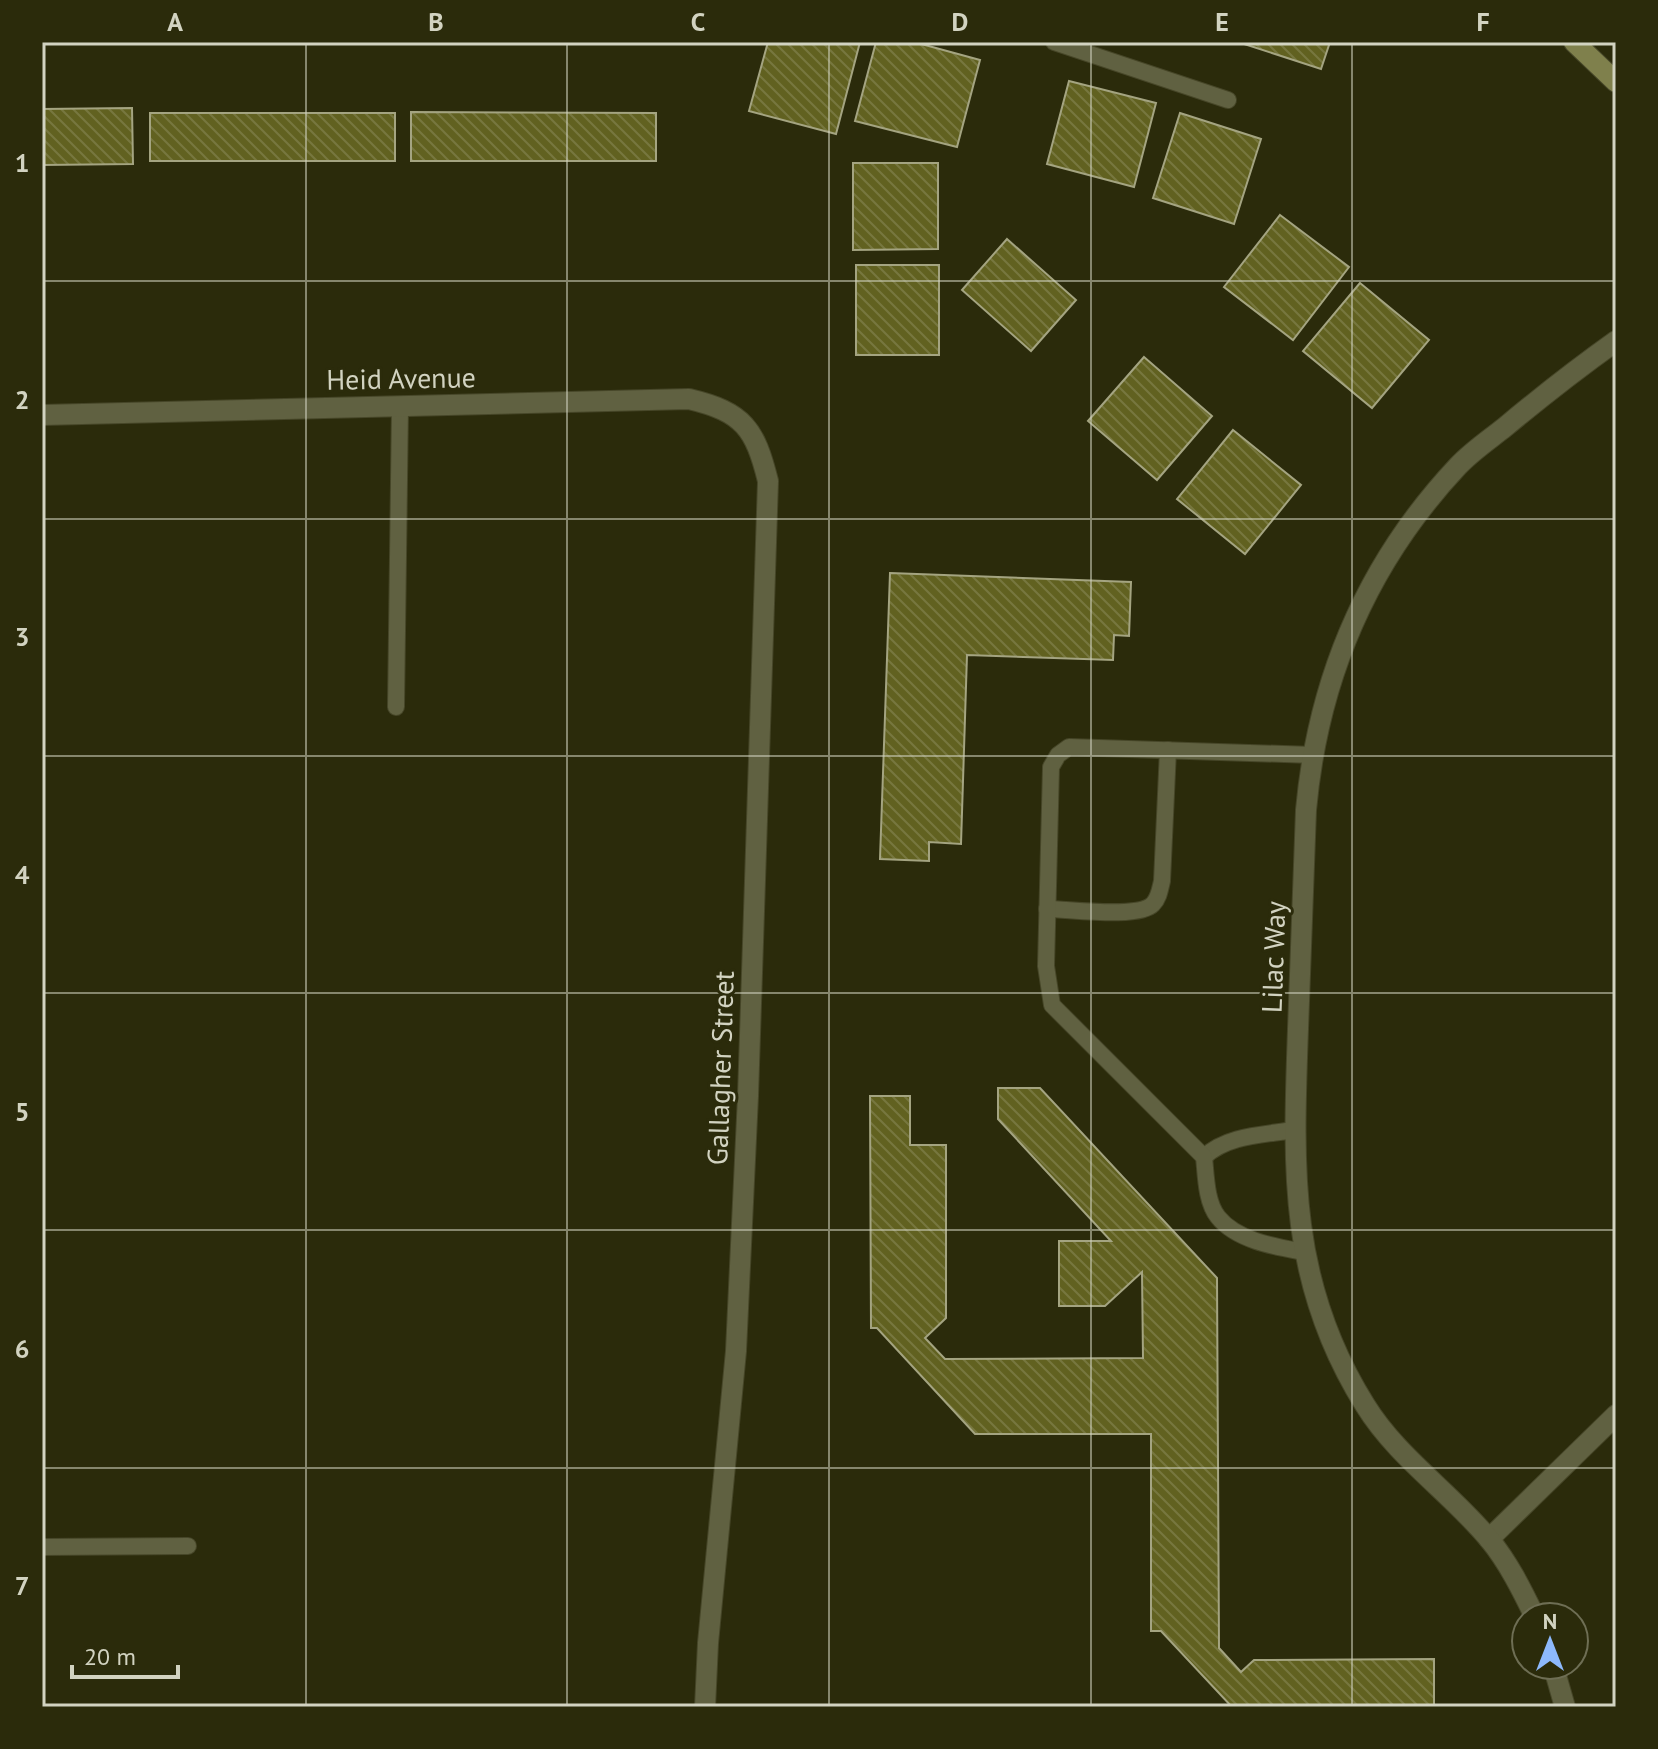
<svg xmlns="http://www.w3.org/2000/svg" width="1658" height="1749" viewBox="0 0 1658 1749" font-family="'PT Sans',sans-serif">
<defs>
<pattern id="building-back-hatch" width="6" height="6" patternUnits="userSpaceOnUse" patternTransform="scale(2)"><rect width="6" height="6" fill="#616120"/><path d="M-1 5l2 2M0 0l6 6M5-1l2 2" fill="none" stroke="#77773f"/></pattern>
</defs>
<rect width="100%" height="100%" fill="#2b2b0b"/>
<g fill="url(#building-back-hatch)" stroke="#a4a481" stroke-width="2">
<polygon points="768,42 860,42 836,134 749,111"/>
<polygon points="876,42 914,42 980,60 957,147 855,121"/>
<polygon points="1238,42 1330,42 1321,69"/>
<polygon points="1069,81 1156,103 1134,187 1047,164"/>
<polygon points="132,108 133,164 42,165 42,109"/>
<polygon points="411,112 656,113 656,161 411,161"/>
<rect x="150" y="113" width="245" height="48"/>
<polygon points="1180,113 1261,139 1234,224 1153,198"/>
<polygon points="853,163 938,163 938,249 853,250"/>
<polygon points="1280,215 1349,267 1293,340 1224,287"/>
<polygon points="1007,239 1076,300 1031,351 962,290"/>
<rect x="856" y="265" width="83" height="90"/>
<polygon points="1360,283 1429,340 1372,408 1303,351"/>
<polygon points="1144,357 1212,416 1157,480 1088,421"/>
<polygon points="1233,430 1301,485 1245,554 1177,499"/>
<polygon points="890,573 1131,582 1129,636 1114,635 1113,660 967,655 961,844 929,842 929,861 880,859"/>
<polygon points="998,1088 1040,1088 1217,1278 1219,1648 1241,1672 1254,1660 1434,1659 1434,1706 1480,1707 1232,1707 1161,1631 1151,1631 1151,1434 975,1434 877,1328 871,1328 870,1096 910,1096 910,1145 946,1145 946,1318 925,1338 945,1359 1143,1358 1142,1272 1105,1306 1059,1306 1059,1241 1111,1241 998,1119"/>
</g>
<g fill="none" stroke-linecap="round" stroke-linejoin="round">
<defs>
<g id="service">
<polyline points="1054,42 1228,100"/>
<polyline points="396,707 400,406"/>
<path d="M1047 909C1069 909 1139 919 1153 904 1159 898 1160 889 1162 881L1168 750"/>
<path d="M1204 1157C1227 1135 1263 1135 1294 1130"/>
<path d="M1304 1252C1277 1247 1237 1241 1218 1217 1206 1202 1206 1176 1204 1157L1052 1005 1046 966 1051 767 1058 755 1069 747 1313 755"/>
<polyline points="42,1547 188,1546"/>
</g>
<g id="minor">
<polyline points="1489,1539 1616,1415"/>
<path d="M1535 1617C1522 1590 1508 1562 1489 1539 1450 1492 1397 1457 1365 1405 1288 1282 1293 1168 1298 1029 1301 956 1304 883 1306 810 1318 678 1367 563 1458 466 1472 451 1490 439 1505 427 1541 397 1578 368 1616 341"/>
<polyline points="1553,1665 1565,1707"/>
</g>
<path id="tertiary" d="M42 415 689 399C744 412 755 429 768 481L748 1096 736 1351 708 1643 705 1707"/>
<polyline id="secondary" points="1574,42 1616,82"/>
</defs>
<use href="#service" stroke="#464628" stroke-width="18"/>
<use href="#minor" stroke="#464628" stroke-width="22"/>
<use href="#tertiary" stroke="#464628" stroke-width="22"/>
<use href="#secondary" stroke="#464628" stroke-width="22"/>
<use href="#service" stroke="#606141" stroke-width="16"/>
<use href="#minor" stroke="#606141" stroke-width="20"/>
<use href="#tertiary" stroke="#606141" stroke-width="20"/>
<use href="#secondary" stroke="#7f804c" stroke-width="20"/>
</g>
<path fill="none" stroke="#d2d3c1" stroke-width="2" stroke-opacity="0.55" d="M306 42V1707M567 42V1707M829 42V1707M1091 42V1707M1352 42V1707M42 281H1616M42 519H1616M42 756H1616M42 993H1616M42 1230H1616M42 1468H1616"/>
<g text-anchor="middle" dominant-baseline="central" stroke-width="6" stroke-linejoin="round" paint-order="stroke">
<g font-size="28" fill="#d2d3c1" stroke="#2b2b0b">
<text transform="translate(401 378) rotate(-1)">Heid Avenue</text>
<text transform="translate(1273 957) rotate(-88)">Lilac Way</text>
<text transform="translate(720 1068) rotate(-88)">Gallagher Street</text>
</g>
</g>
<rect width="1658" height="1749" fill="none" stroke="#2b2b0b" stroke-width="88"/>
<g transform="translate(1550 1641)"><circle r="38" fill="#2b2b0b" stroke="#6e6e54" stroke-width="2"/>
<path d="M0-6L14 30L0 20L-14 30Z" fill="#8db9fc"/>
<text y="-12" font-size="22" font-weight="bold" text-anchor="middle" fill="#d2d3c1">N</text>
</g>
<path d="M72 1665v12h106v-12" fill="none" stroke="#d2d3c1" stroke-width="4"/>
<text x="84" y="1665" font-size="24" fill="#d2d3c1" stroke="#2b2b0b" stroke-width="6" paint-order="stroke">20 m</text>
<rect x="44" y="44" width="1570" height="1661" fill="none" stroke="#d2d3c1" stroke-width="3"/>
<g font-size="26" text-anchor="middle" font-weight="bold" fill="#d2d3c1">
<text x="175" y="31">A</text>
<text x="436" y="31">B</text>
<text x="698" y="31">C</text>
<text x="960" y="31">D</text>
<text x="1222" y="31">E</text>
<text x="1483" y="31">F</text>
<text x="22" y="172">1</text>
<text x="22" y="409">2</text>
<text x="22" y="646">3</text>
<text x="22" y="884">4</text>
<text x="22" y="1121">5</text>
<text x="22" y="1358">6</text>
<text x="22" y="1595">7</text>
</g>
</svg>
